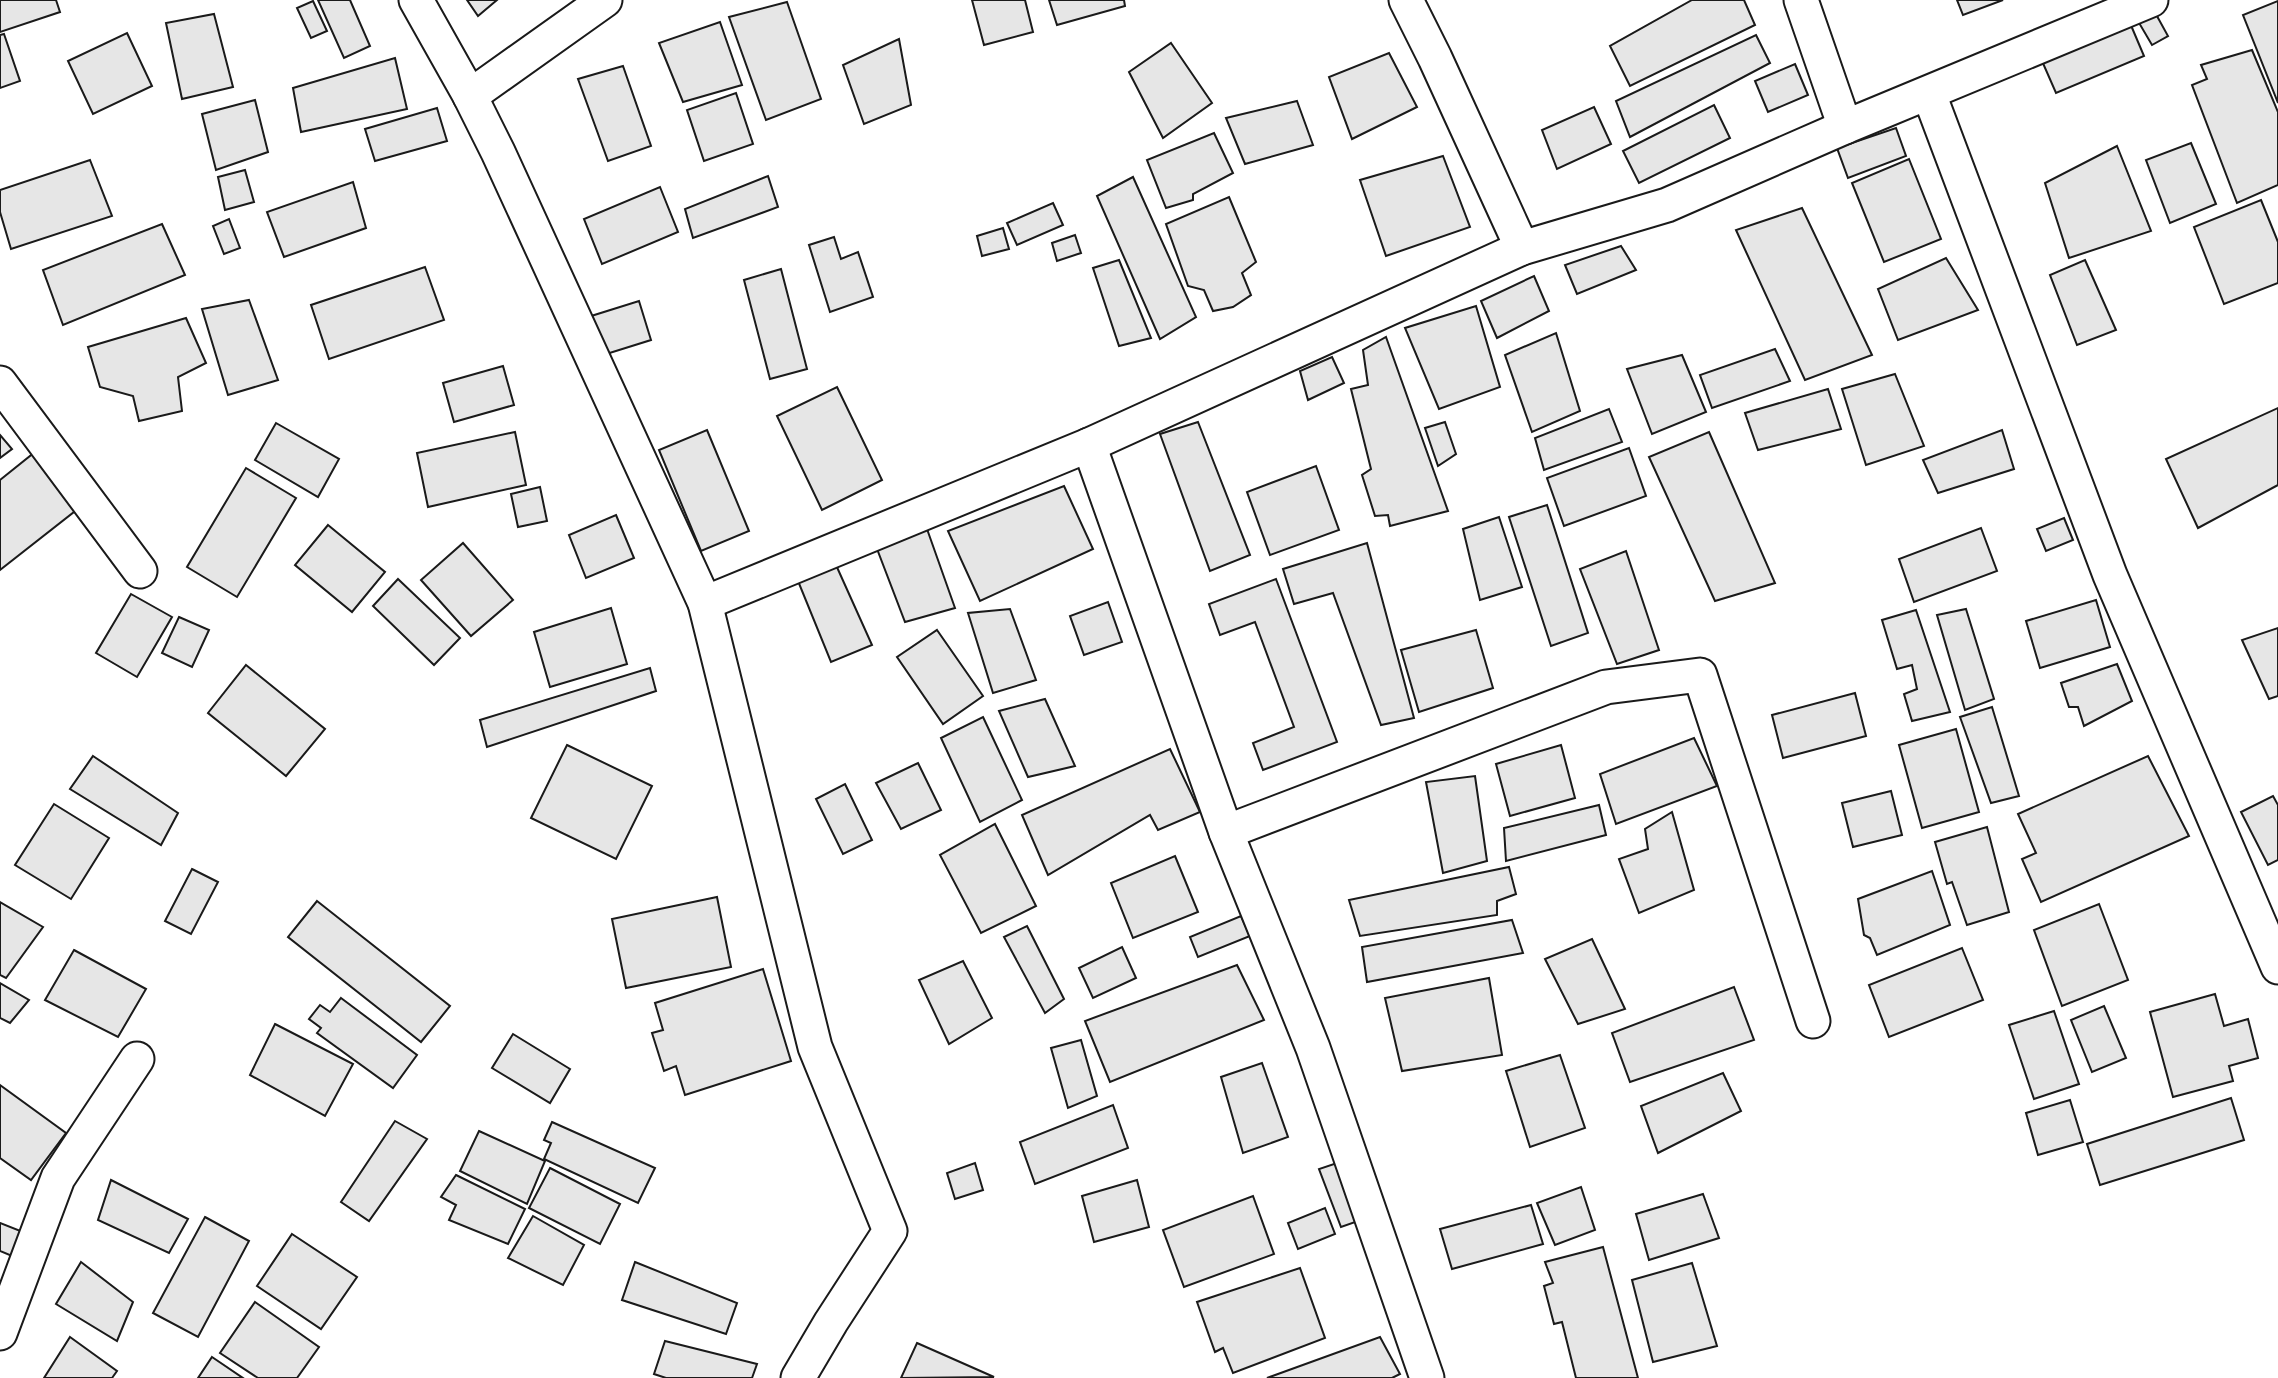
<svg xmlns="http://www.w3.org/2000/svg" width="2278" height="1378" viewBox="0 0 2278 1378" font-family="Poppins,sans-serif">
<rect width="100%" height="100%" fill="#fff"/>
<g fill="#e6e6e6" stroke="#1a1a1a" stroke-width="2">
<polygon points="0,0 56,0 60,12 0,32"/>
<polygon points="318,0 350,0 370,46 344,58"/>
<polygon points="467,0 497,0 478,16"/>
<polygon points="972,0 1025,0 1033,32 984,45"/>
<polygon points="1049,0 1124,0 1125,6 1057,25"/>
<polygon points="1692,0 1744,0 1755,25 1630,86 1610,46"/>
<polygon points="1957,0 2003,0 1963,15"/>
<polygon points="313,1 327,31 311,38 297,8"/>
<polygon points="2278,1 2278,103 2243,15"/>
<polygon points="787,2 821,99 766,120 729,17"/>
<polygon points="2152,7 2168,36 2152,45 2135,16"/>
<polygon points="214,14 233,87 182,99 166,23"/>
<polygon points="720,22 742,85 683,102 659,43"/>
<polygon points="2130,23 2144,56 2056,93 2042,61"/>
<polygon points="127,33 152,86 93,114 68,61"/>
<polygon points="4,34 20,81 0,88 0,35"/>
<polygon points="1756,35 1770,63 1630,137 1616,101"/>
<polygon points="899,39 911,105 864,124 843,65"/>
<polygon points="1171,43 1212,103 1163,138 1129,72"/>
<polygon points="2252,50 2278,112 2278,185 2237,203 2192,85 2207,79 2201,65"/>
<polygon points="1389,53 1417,107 1352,139 1329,77"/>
<polygon points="395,58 407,109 301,132 293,88"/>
<polygon points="1795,64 1808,95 1768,112 1755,81"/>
<polygon points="623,66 651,146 608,161 578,79"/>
<polygon points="736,93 753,144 704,161 687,110"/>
<polygon points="255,100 268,152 216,170 202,114"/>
<polygon points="1297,101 1313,145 1245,164 1226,118"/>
<polygon points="1714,105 1730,138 1639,183 1623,151"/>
<polygon points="1594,107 1611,144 1557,169 1542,130"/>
<polygon points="437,108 447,141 375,161 365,129"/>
<polygon points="1896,128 1906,156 1848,178 1837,148"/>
<polygon points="1214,133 1233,173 1193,194 1193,200 1166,208 1147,160"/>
<polygon points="2191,143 2216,204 2170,223 2146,160"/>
<polygon points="2117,146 2151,231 2069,258 2045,183"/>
<polygon points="1443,156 1470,227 1386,256 1360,180"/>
<polygon points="1909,159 1941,239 1884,262 1852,183"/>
<polygon points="90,160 112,216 11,249 0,212 0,190"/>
<polygon points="245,170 254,202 225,210 218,177"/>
<polygon points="768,176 778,207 693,238 685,209"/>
<polygon points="1133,177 1196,317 1160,339 1097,196"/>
<polygon points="353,182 366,228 284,257 267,212"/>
<polygon points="660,187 678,232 602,264 584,219"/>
<polygon points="1229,197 1256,262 1242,273 1251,295 1233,307 1213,311 1204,290 1188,286 1166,224"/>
<polygon points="2261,200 2278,242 2278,283 2224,304 2194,227"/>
<polygon points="1053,203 1063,225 1017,245 1007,223"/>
<polygon points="1802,208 1872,355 1805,380 1736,230"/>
<polygon points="229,219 240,248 224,254 213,226"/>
<polygon points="162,224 185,275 63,325 43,270"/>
<polygon points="1003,228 1009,249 982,256 977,236"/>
<polygon points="1075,235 1081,253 1057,261 1052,243"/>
<polygon points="834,237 841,259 858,252 873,297 830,312 809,245"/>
<polygon points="1621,246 1636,270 1577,294 1565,265"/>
<polygon points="1946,258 1978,310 1898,340 1878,289"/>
<polygon points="1119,260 1151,338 1119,346 1093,268"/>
<polygon points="2085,260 2116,330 2077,345 2050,275"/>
<polygon points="425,267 444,320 329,359 311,305"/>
<polygon points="781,269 807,369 770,379 744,280"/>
<polygon points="1534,276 1549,311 1497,338 1481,301"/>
<polygon points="249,300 278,380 228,395 202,309"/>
<polygon points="639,301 651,340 600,356 588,317"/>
<polygon points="1476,306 1500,387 1439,409 1405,328"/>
<polygon points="186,318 206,363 178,377 182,411 139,421 133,396 100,387 88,347"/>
<polygon points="1556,333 1580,411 1532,432 1505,355"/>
<polygon points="1386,337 1448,511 1390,526 1388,515 1375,516 1362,475 1371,469 1351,389 1368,385 1363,350"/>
<polygon points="1775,349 1790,381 1712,408 1700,375"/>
<polygon points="1682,355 1706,412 1652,434 1627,369"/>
<polygon points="1332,357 1344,383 1308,400 1300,371"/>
<polygon points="503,366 514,405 454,422 443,383"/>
<polygon points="1895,374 1924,446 1866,465 1842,389"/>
<polygon points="837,387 882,480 822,510 777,416"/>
<polygon points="1828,389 1841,429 1758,450 1745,413"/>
<polygon points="2278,408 2278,485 2198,528 2166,459"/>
<polygon points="1609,409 1622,442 1544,470 1535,438"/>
<polygon points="1198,422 1250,555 1210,571 1160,434"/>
<polygon points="1445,422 1456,454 1438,466 1425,428"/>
<polygon points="276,423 339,459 318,497 255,460"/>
<polygon points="707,430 749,531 701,551 659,450"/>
<polygon points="2002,430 2014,469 1938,493 1923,460"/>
<polygon points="515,432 526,485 428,507 417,453"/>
<polygon points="1709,432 1775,583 1715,601 1649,457"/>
<polygon points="0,435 12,449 0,458"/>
<polygon points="1629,448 1646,496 1564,526 1547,478"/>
<polygon points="35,452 79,508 0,570 0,480"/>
<polygon points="1316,466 1339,530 1270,555 1247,492"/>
<polygon points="246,468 296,498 237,597 187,567"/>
<polygon points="1064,486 1093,549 980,601 948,531"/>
<polygon points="540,487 547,521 518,527 511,494"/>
<polygon points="1547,505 1588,633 1551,646 1509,517"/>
<polygon points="616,515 634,558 586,578 569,535"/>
<polygon points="1499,517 1522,587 1480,600 1463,529"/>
<polygon points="2064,518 2073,540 2046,551 2037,529"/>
<polygon points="328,525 385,572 352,612 295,565"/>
<polygon points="1981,528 1997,571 1914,602 1899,559"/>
<polygon points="927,529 955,608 905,622 874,541"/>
<polygon points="463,543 513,600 471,636 421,580"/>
<polygon points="1367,543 1414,718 1381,725 1333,593 1294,604 1283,569"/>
<polygon points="1626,551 1659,650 1617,664 1580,569"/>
<polygon points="836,565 872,645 831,662 798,581"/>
<polygon points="398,579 460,638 434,665 373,606"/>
<polygon points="1276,579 1337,742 1263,770 1253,743 1294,727 1255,622 1220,635 1209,604"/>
<polygon points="131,594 172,617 137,677 96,653"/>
<polygon points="2096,600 2110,647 2040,668 2026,621"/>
<polygon points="1108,602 1122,642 1084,655 1070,616"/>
<polygon points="611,608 627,664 550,687 534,632"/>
<polygon points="1010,609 1036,680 993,693 968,613"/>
<polygon points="1966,609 1994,699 1965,710 1937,615"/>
<polygon points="1916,610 1950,712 1912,721 1904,694 1917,689 1912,665 1897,669 1882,620"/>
<polygon points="179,617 209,630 192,667 162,653"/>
<polygon points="2278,628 2278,696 2269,699 2242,640"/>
<polygon points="937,630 983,696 943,724 897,657"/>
<polygon points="1476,630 1493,688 1419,712 1401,650"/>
<polygon points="2117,664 2132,701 2084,726 2078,707 2069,707 2061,683"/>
<polygon points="246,665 325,729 286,776 208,713"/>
<polygon points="650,668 656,691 487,747 480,720"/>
<polygon points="1855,693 1866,736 1783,758 1772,715"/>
<polygon points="1045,699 1075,766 1028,777 999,711"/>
<polygon points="1992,707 2019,796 1991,803 1960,717"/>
<polygon points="983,717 1022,800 980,822 941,738"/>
<polygon points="1956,729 1979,812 1922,828 1899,745"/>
<polygon points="1694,738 1717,786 1616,824 1600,774"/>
<polygon points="567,745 652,786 616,859 531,818"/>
<polygon points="1561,745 1575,798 1510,816 1496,764"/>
<polygon points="1170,749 1200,812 1158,830 1150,815 1048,875 1022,815"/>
<polygon points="93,756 178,813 161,845 70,789"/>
<polygon points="2148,756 2189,836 2041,902 2022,859 2036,853 2018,814"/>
<polygon points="918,763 941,810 901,829 876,783"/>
<polygon points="1475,776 1487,861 1443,873 1426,782"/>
<polygon points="845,784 872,840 843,854 816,799"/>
<polygon points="1891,791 1902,835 1853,847 1842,803"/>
<polygon points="2273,796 2278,805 2278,860 2268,865 2241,812"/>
<polygon points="54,804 109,838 71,899 15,865"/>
<polygon points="1599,805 1606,835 1506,861 1504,828"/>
<polygon points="1672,812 1694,890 1639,913 1619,859 1648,849 1645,829"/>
<polygon points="995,824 1036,906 981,933 940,855"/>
<polygon points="1987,827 2009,912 1967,925 1952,882 1947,884 1935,842"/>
<polygon points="1175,856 1198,912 1133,938 1111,883"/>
<polygon points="1509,867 1516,894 1497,901 1497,915 1360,936 1349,900"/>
<polygon points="192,869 218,882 191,934 165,921"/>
<polygon points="1932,871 1950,925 1877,955 1870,938 1864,935 1858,899"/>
<polygon points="717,897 731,967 626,988 612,919"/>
<polygon points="317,901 450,1006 421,1042 288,937"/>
<polygon points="0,902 43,927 6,978 0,975"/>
<polygon points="2099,904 2128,980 2062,1006 2034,930"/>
<polygon points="1241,916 1250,936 1198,957 1190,937"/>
<polygon points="1512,920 1523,953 1367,982 1362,947"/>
<polygon points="1027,926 1064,999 1045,1013 1004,937"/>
<polygon points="1592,939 1625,1009 1578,1024 1545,959"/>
<polygon points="1122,947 1136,978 1093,998 1079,968"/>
<polygon points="1962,948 1983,1000 1889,1037 1869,985"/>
<polygon points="74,950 146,989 118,1037 45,1000"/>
<polygon points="963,961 992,1018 949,1044 919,980"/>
<polygon points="1237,965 1264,1020 1110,1082 1085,1021"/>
<polygon points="763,969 791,1061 685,1095 676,1066 664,1071 652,1033 663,1030 655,1003"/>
<polygon points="1489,978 1502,1055 1402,1071 1385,998"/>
<polygon points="0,983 29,1000 10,1023 0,1018"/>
<polygon points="1734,987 1754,1040 1630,1082 1612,1033"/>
<polygon points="2215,994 2224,1026 2248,1019 2258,1058 2229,1066 2233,1081 2173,1097 2150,1012"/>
<polygon points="341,998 417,1055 393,1088 317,1033 321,1028 309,1019 320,1005 330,1012"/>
<polygon points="2104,1006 2126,1058 2092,1072 2071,1020"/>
<polygon points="2054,1011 2079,1084 2034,1099 2009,1025"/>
<polygon points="275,1024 353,1064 325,1116 250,1075"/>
<polygon points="513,1034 570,1069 550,1103 492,1068"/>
<polygon points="1081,1040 1097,1096 1068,1108 1051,1048"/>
<polygon points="1560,1055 1585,1128 1530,1147 1506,1071"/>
<polygon points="1262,1063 1288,1137 1243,1153 1221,1077"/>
<polygon points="1723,1073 1741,1111 1658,1153 1641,1106"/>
<polygon points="0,1085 66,1133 31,1180 0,1158"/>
<polygon points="2231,1098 2244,1140 2100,1185 2087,1144"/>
<polygon points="2070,1100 2083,1142 2038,1155 2026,1113"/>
<polygon points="1113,1105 1128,1148 1035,1184 1020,1142"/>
<polygon points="395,1121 427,1139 369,1221 341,1202"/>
<polygon points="552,1122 655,1168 638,1203 544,1159 551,1143 544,1140"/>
<polygon points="479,1131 545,1161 527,1204 460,1171"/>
<polygon points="1343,1161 1364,1219 1341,1227 1319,1169"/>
<polygon points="975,1163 983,1190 955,1199 947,1173"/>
<polygon points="550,1168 620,1204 600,1244 529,1208"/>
<polygon points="456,1175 525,1209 508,1244 449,1220 456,1205 441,1197"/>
<polygon points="111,1180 188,1219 169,1253 98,1220"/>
<polygon points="1137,1180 1149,1227 1094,1242 1082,1196"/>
<polygon points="1581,1187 1595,1230 1555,1245 1537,1203"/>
<polygon points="1703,1194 1719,1238 1649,1260 1636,1214"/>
<polygon points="1253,1196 1274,1254 1184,1287 1163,1230"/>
<polygon points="1531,1205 1543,1244 1452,1269 1440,1229"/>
<polygon points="1325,1208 1335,1234 1298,1249 1288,1223"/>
<polygon points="533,1216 584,1245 563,1285 508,1258"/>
<polygon points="205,1217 249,1241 198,1337 153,1313"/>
<polygon points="0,1223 23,1232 12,1256 0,1251"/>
<polygon points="292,1234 357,1277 321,1329 257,1286"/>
<polygon points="1603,1247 1638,1378 1576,1378 1562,1322 1554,1324 1544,1286 1553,1283 1545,1262"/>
<polygon points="81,1262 133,1302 117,1341 56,1304"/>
<polygon points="635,1262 737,1303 726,1334 622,1300"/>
<polygon points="1692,1263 1717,1346 1653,1362 1632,1280"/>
<polygon points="1300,1268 1325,1338 1233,1373 1223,1348 1215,1352 1197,1302"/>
<polygon points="255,1302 319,1347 297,1378 258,1378 220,1353"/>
<polygon points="70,1337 117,1371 112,1378 44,1378"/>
<polygon points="1380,1337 1400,1374 1392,1378 1267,1378"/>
<polygon points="665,1341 757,1364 752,1378 666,1378 654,1374"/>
<polygon points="917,1343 994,1377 901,1378"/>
<polygon points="212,1357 243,1378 198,1378"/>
</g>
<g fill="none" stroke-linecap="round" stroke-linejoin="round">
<defs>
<g id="minor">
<polyline points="416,0 470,96 498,152 705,603 815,1047 890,1231 831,1322 798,1378"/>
<polyline points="1406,0 1435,58 1522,248"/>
<polyline points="1801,0 1845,127"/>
<polyline points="1929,94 2110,575 2278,967"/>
<polyline points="470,96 605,0"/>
<polyline points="0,383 140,571"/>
<polyline points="1089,445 1226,832 1313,1048 1427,1378"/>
<polyline points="705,603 1089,445 1522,248 1667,205 1845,127 2151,0"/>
<polyline points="1226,832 1606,687 1700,675 1813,1021"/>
<polyline points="0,1333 58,1178 137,1059"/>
</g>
</defs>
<use href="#minor" stroke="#1a1a1a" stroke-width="37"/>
<use href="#minor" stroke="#fff" stroke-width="33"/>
</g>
</svg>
